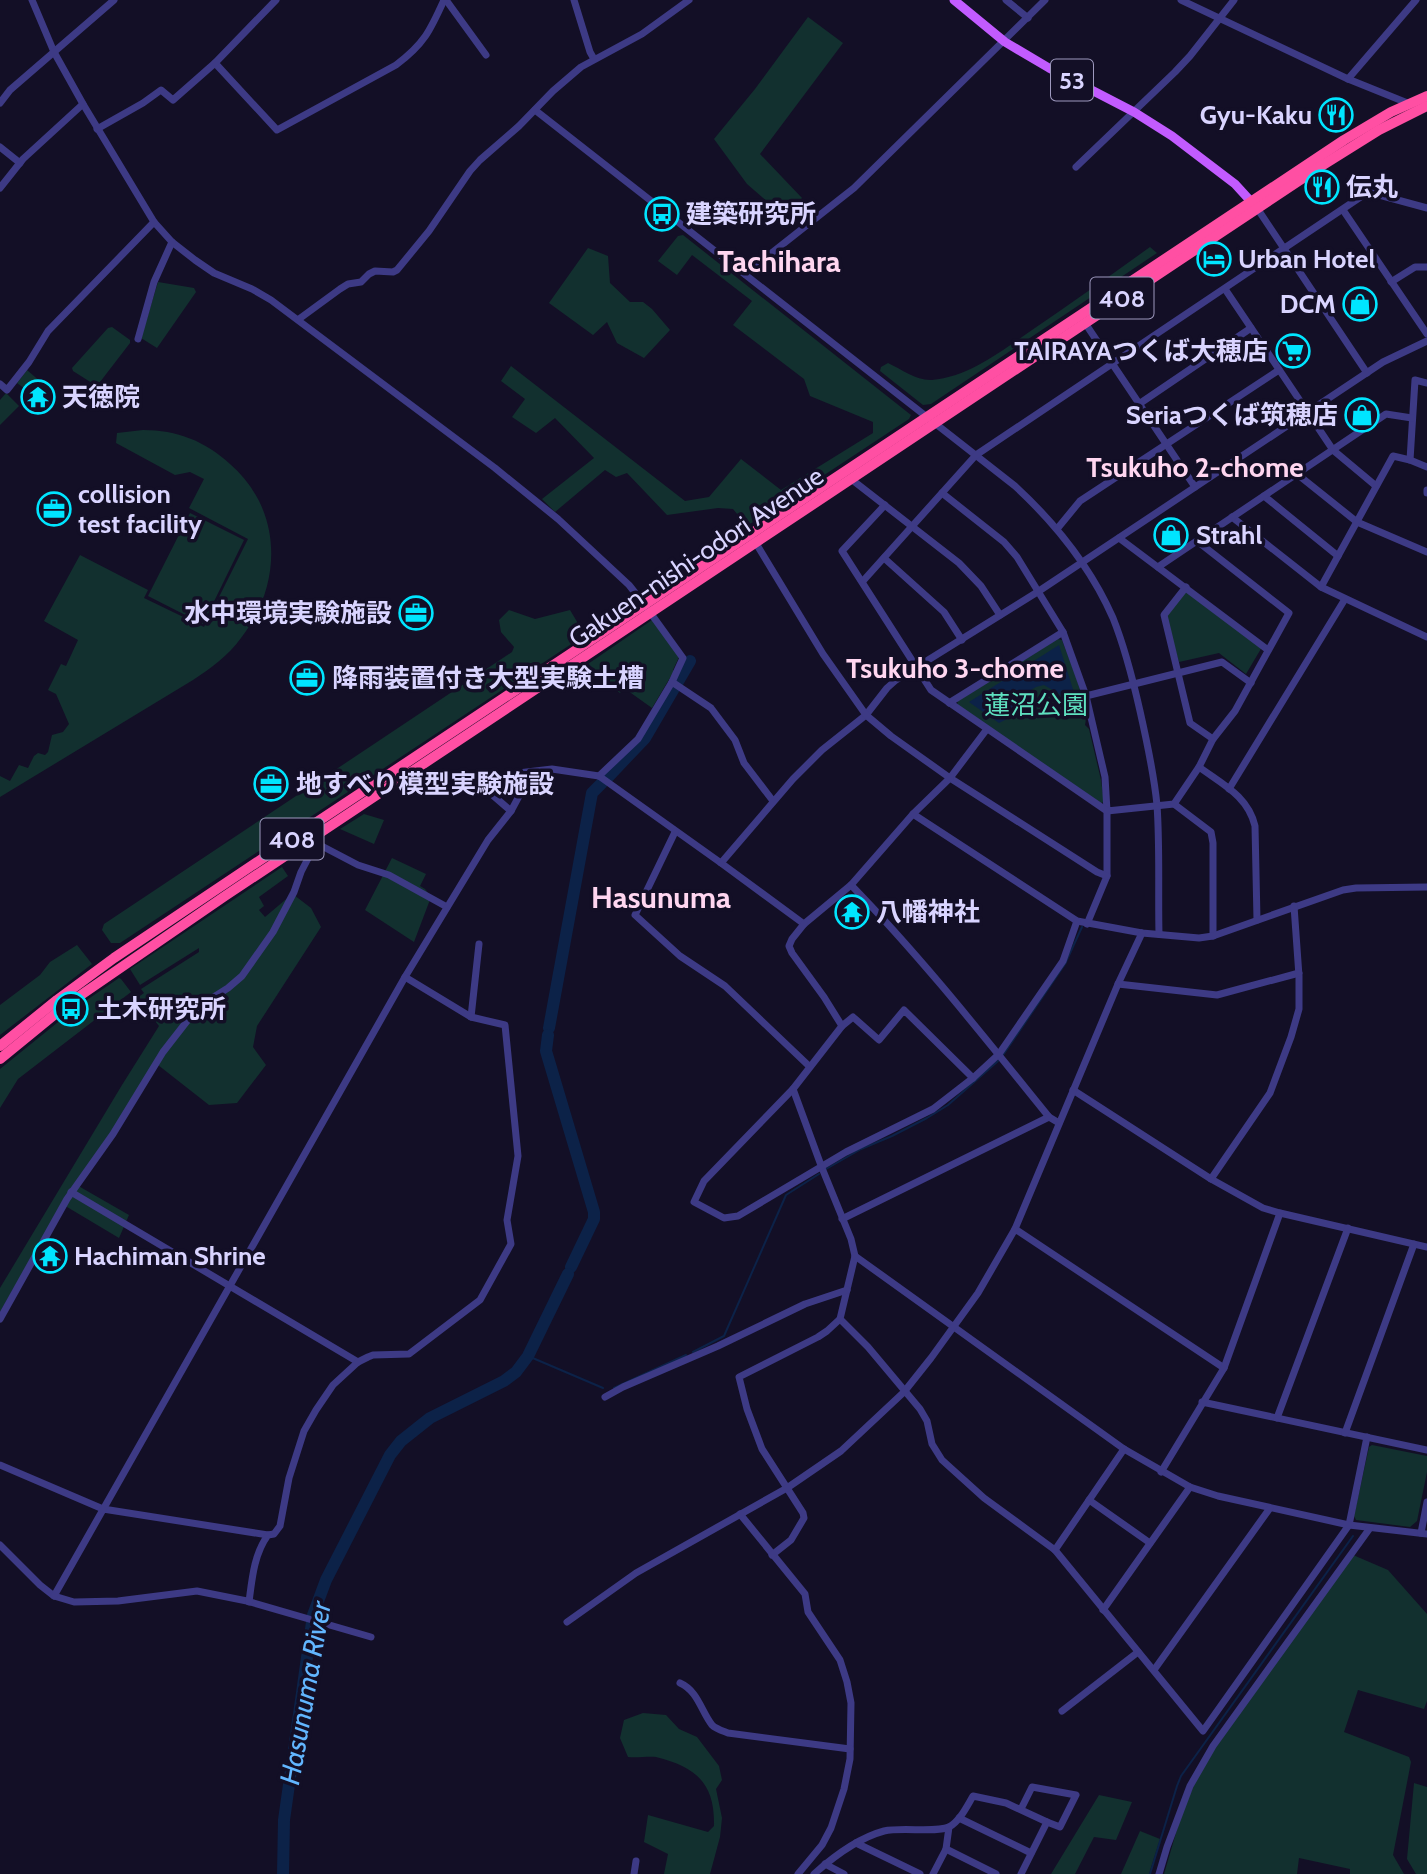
<svg xmlns="http://www.w3.org/2000/svg" width="1427" height="1874" viewBox="0 0 1427 1874" font-family="Cabin,'Noto Sans JP',sans-serif">
<rect width="100%" height="100%" fill="#130f26"/>
<g fill="#12302f">
<polygon points="808,17 843,43 760,154 802,198 786,218 747,184 714,139 755,89"/>
<polygon points="683,235 911,415 909,419 747,526 733,509 718,508 667,515 627,473 616,477 605,470 555,512 542,499 594,458 555,418 536,433 512,417 525,399 501,381 511,366 685,501 709,497 741,459 781,490 873,433 873,422 810,396 804,379 733,325 752,301 692,255 677,275 658,261 678,236"/>
<path d="M1150 247 1157 253 931 404 923 405 880 371 881 367 888 363C901 369 917 381 932 380 969 377 1003 350 1032 330 1072 303 1111 275 1150 247Z"/>
<polygon points="588,248 608,256 610,283 630,302 643,302 652,309 670,330 644,358 617,343 607,322 593,335 549,303"/>
<polygon points="158,282 194,288 196,292 157,348 141,338"/>
<polygon points="112,327 130,340 130,343 100,382 92,383 73,371 72,368 108,328"/>
<polygon points="27,370 42,383 33,395 17,383"/>
<polygon points="6,393 19,406 0,425 0,400"/>
<path d="M143 430C177 430 205 441 230 464 283 510 283 584 241 638 228 656 211 668 193 680L0 797V776L10 781 19 765 28 768 34 756 38 753 45 755 48 752 52 735 63 732 69 724 56 694 48 690 61 664 66 666 78 640 44 621 80 555 148 590 144 598 204 627 248 539 189 508 204 479 190 472 175 475 116 443 117 433Z"/>
<polygon points="190,513 244,540 203,624 148,596"/>
<polygon points="1182,588 1262,647 1246,674 1219,653 1179,662 1164,611"/>
<polygon points="509,610 535,619 570,610 585,635 120,943 111,943 102,930 104,924 512,652 514,647 501,632 499,620"/>
<polygon points="652,620 679,657 673,670 674,671 652,708 624,688 620,693 585,666"/>
<path d="M1058 639 1062 640C1069 659 1090 707 1085 725L1089 729 1101 780 1104 802 1101 803 957 705 958 701Z"/>
<polygon points="364,814 384,820 374,844 340,829"/>
<polygon points="392,858 426,874 420,886 425,889 431,897 414,942 365,910"/>
<polygon points="282,867 288,876 259,897 264,906 259,910 265,917 291,895 294,895 311,908 321,927 257,1026 253,1047 266,1065 237,1103 209,1105 158,1065 75,1184 129,1215 119,1238 62,1204 0,1312 0,1288 122,1085 159,1026 137,998 144,993 141,989 199,952 199,948 140,985 130,969"/>
<polygon points="77,945 92,964 0,1035 0,1005 40,975 50,962"/>
<polygon points="119,978 121,979 131,992 18,1079 0,1108 0,1069 78,1006"/>
<polygon points="1372,1445 1427,1456 1427,1472 1417,1521 1410,1527 1356,1520 1354,1516 1369,1447"/>
<polygon points="1353,1555 1388,1570 1427,1614 1427,1701 1424,1709 1358,1690 1344,1732 1409,1757 1411,1762 1393,1855 1404,1874 1350,1874 1350,1869 1299,1858 1297,1874 1164,1874 1183,1809 1204,1764"/>
<path d="M643 1713 666 1715 679 1729 697 1737 719 1766 722 1780 716 1789 722 1818 720 1837 710 1874H664L668 1854 644 1842 648 1815 708 1832 714 1826C715 1783 696 1767 656 1757 649 1756 637 1758 628 1757L620 1738 624 1720Z"/>
<polygon points="1414,1783 1427,1787 1427,1874 1416,1874 1407,1859"/>
<polygon points="1099,1795 1132,1802 1116,1840 1094,1837 1075,1874 1051,1874"/>
<polygon points="1140,1831 1160,1839 1149,1874 1121,1874"/>
</g>
<g fill="#0c2248">
<circle cx="415" cy="614" r="10"/>
<polygon points="1059,645 1078,705 1044,685 1036,687 1018,698 1011,717 999,723 969,702"/>
</g>
<g fill="none" stroke-linecap="round" stroke-linejoin="round">
<g stroke="#0c2248" stroke-width="2">
<polyline points="1003,1055 1065,964 1082,927"/>
<polyline points="826,1169 861,1149 892,1136 927,1118 948,1105 998,1061"/>
<polyline points="693,1352 724,1336 786,1195 819,1174"/>
<polyline points="528,1356 603,1388"/>
<polyline points="614,1388 686,1355"/>
<polyline points="1150,1874 1177,1786 1181,1776 1353,1536"/>
</g>
<g stroke="#0c2248" stroke-width="12">
<polyline points="607,778 645,738 690,661"/>
<polyline points="549,1028 592,793 602,783"/>
<polyline points="548,1035 546,1051 594,1212 594,1219 571,1267"/>
<polyline points="283,1874 284,1820 313,1615 326,1580 390,1455 401,1441 430,1418 504,1381 516,1372 528,1356 568,1274"/>
</g>
<g stroke="#3d3a85" stroke-width="7">
<polyline points="32,0 54,52 83,104 154,222 172,242 195,260 214,273 252,289 271,300 495,468 558,519 629,585 644,604 683,658 672,682 638,739 599,776"/>
<polyline points="446,0 486,55"/>
<polyline points="574,0 590,52 594,59"/>
<polyline points="1006,0 1028,18"/>
<polyline points="1181,0 1348,79 1410,104"/>
<path d="M215 63 277 130 396 65C424 44 430 31 444 0"/>
<polyline points="1348,79 1416,0"/>
<polyline points="0,103 10,90 114,0"/>
<path d="M535 110 1015 486C1055 523 1091 568 1113 618 1125 648 1133 680 1140 711 1147 742 1154 774 1157 805 1160 848 1158 891 1159 934"/>
<polyline points="97,129 143,103 161,90 173,100 215,63 276,0"/>
<polyline points="0,147 20,163"/>
<polyline points="1076,167 1175,72 1190,56 1234,0"/>
<polyline points="0,188 23,159 83,104"/>
<polyline points="1257,208 1367,373"/>
<polyline points="1343,210 1427,334"/>
<polyline points="745,274 854,188 1045,0"/>
<polyline points="1391,282 1415,267 1427,267"/>
<polyline points="1225,289 1333,450 1376,486"/>
<polyline points="299,319 340,289 348,284 361,282 369,274 375,271 393,272 397,270 429,231 470,171 480,160 519,126 553,91 581,67 642,34 689,0"/>
<polyline points="1085,323 1195,487"/>
<polyline points="138,339 154,282 172,242"/>
<polyline points="0,384 7,390 29,362 48,331 154,222"/>
<polyline points="1139,404 1251,328"/>
<polyline points="1410,460 1415,380 1427,383"/>
<polyline points="1297,474 1357,522 1427,552"/>
<polyline points="851,479 959,563 981,586 1000,615"/>
<polyline points="1427,490 1427,493"/>
<polyline points="942,493 1004,542 1017,557 1063,632 1086,696 1105,777 1107,811 1174,804 1199,767 1213,739 1235,711 1289,613 1197,541"/>
<polyline points="1264,496 1338,556"/>
<polyline points="885,505 842,551 931,690 1107,811 1107,876 1087,924"/>
<polyline points="1232,517 1321,587 1427,637"/>
<polyline points="1057,529 1080,501 1279,370"/>
<polyline points="1119,538 1268,650"/>
<polyline points="884,558 944,612 962,640"/>
<polyline points="1158,567 1386,414 1412,418"/>
<polyline points="863,581 976,455 1368,192 1427,208"/>
<polyline points="1186,587 1164,615 1190,723 1213,739"/>
<polyline points="1321,587 1393,456 1410,460 1427,467"/>
<polyline points="672,682 711,708 735,740 744,763 773,801"/>
<polyline points="1086,696 1222,662 1251,683"/>
<polyline points="949,703 1063,632"/>
<polyline points="987,729 950,778 1097,872 1107,876"/>
<path d="M1199 767C1222 784 1248 796 1255 826L1257 920"/>
<polyline points="510,774 552,769 599,776 721,863 793,779 822,750 866,715 887,688 896,680 1039,591 1383,362 1427,341"/>
<polyline points="481,785 511,811"/>
<polyline points="1229,789 1345,599"/>
<polyline points="1174,804 1211,832 1213,843 1213,936"/>
<polyline points="913,814 1077,921 1142,933 1199,938 1213,936 1343,890 1356,888 1427,887"/>
<polyline points="675,832 635,915 680,956 725,986 809,1066"/>
<polyline points="316,843 358,865 389,875 447,907"/>
<polyline points="721,863 804,924 851,885 913,814 950,778 891,736 866,715 823,654 754,540"/>
<path d="M851 885C922 958 985 1038 1049 1117L1059 1123"/>
<polyline points="1294,906 1299,976 1299,1009 1291,1037 1270,1093 1211,1179 1263,1208 1280,1213 1427,1247"/>
<polyline points="804,924 792,939 789,946 792,953 824,997 842,1026 793,1089 822,1168 851,1239 855,1256 840,1319 868,1347 920,1409 927,1421 932,1444 942,1460 984,1498 1055,1550 1203,1731 1349,1525 1367,1437"/>
<polyline points="1118,984 1217,995 1299,973"/>
<polyline points="471,1017 479,944"/>
<polyline points="842,1026 853,1017 879,1040 904,1010 973,1078"/>
<polyline points="793,1089 704,1181 694,1202 724,1218 738,1216 846,1152 933,1109 973,1078 999,1054 1063,961 1077,921"/>
<polyline points="1073,1090 1211,1179"/>
<polyline points="71,1192 358,1362"/>
<polyline points="842,1219 1049,1117"/>
<polyline points="1015,1229 1224,1368"/>
<polyline points="855,1256 1124,1449 1190,1487 1218,1496 1349,1525 1427,1534"/>
<polyline points="0,1319 67,1199 113,1134 163,1052 198,1007 228,988 242,976 273,932 294,892 301,872 316,843 313,838"/>
<polyline points="605,1397 623,1387 718,1346 805,1304 847,1290"/>
<polyline points="1202,1402 1427,1450"/>
<polyline points="1277,1418 1348,1228"/>
<polyline points="1345,1433 1414,1244"/>
<polyline points="0,1465 103,1509 268,1535"/>
<polyline points="1161,1472 1224,1368 1280,1213"/>
<polyline points="1089,1500 1150,1543"/>
<polyline points="740,1514 805,1594 808,1612 840,1660 847,1682 851,1703 850,1759 844,1789 831,1828 822,1845 798,1874"/>
<polyline points="1421,1533 1427,1502"/>
<polyline points="0,1545 40,1585 54,1596 74,1602 118,1601 197,1591 247,1601 371,1637"/>
<polyline points="1055,1550 1124,1449"/>
<polyline points="772,1555 791,1540 804,1518 803,1513 762,1449 747,1409 739,1377 818,1337 827,1331 840,1319"/>
<polyline points="54,1596 405,977 488,840 511,811 532,772"/>
<path d="M249 1602C252 1579 254 1554 268 1535L274 1534 280 1526 289 1478 304 1431 316 1410 333 1385 358 1362 368 1357 373 1355 409 1354 480 1300 511 1244 507 1220 518 1156 505 1025 471 1017 405 977"/>
<polyline points="1103,1610 1190,1487"/>
<polyline points="567,1622 636,1573 787,1488 841,1451 904,1392 931,1358 978,1293 1015,1229 1118,984 1142,933"/>
<polyline points="1154,1670 1270,1508"/>
<path d="M680 1683C698 1691 701 1711 712 1725 716 1729 723 1731 728 1733L850 1749"/>
<polyline points="1062,1711 1138,1652"/>
<polyline points="959,1818 1031,1853"/>
<polyline points="856,1843 920,1874"/>
<polyline points="946,1849 996,1874"/>
<polyline points="825,1864 844,1874"/>
<polyline points="634,1874 636,1861"/>
<path d="M814 1874C833 1857 858 1838 884 1831 902 1827 936 1833 949 1827 960 1821 967 1806 973 1796L1006 1803 1047 1822 1060 1827 1076 1795 1032 1787 1021 1809"/>
<polyline points="933,1874 946,1849 949,1827"/>
<polyline points="1021,1874 1047,1822"/>
<polyline points="1159,1874 1167,1847 1190,1786 1213,1746 1370,1528"/>
</g>
<polyline stroke="#c25bff" stroke-width="9" points="954,0 1005,42 1049,68 1134,112 1172,136 1235,184 1256,207"/>
<g stroke="#ff4fa3" stroke-width="10">
<polyline points="0,1046 57,1000 114,958 305,830 1344,140 1391,112 1427,96"/>
<polyline points="0,1059 65,1006 225,896 1315,170 1379,130 1427,106"/>
</g>
</g>
<defs>
<symbol id="restaurant-ring" viewBox="-11 -11 22 22"><circle r="9.5" fill="#130f26" stroke="#00e5ff" stroke-width="1.5"/><path d="M-5-6h1v4h1v-4h1v4h1v-4h1v5L-1.5 .5V6h-2V.5L-5-1ZM5-6V6H3V1.5H1.5Q1.5-4 5-6Z" fill="#00e5ff"/></symbol>
<symbol id="bus-ring" viewBox="-11 -11 22 22"><circle r="9.5" fill="#130f26" stroke="#00e5ff" stroke-width="1.5"/><path d="M-5-6H5V4H4V6H2V4H-2V6H-4V4H-5ZM-3.5-4V0h7V-4ZM-3.5 1.2v1.5H-2V1.2ZM2 1.2v1.5H3.5V1.2Z" fill="#00e5ff"/></symbol>
<symbol id="hotel-ring" viewBox="-11 -11 22 22"><circle r="9.5" fill="#130f26" stroke="#00e5ff" stroke-width="1.5"/><path d="M-6-4.5h1.5V1H6V5H4.5V3h-9V5H-6ZM-4 0a1.8 1.8 0 1 1 3.6 0ZM.5 0V-2.5h3Q6-2.5 6 0Z" fill="#00e5ff"/></symbol>
<symbol id="shop-ring" viewBox="-11 -11 22 22"><circle r="9.5" fill="#130f26" stroke="#00e5ff" stroke-width="1.5"/><path d="M-5-2.5h2.3a2.7 3.5 0 0 1 5.4 0H5L5.5 6h-11ZM-1.5-2.5h3a1.5 2.3 0 0 0-3 0Z" fill="#00e5ff"/></symbol>
<symbol id="supermarket-ring" viewBox="-11 -11 22 22"><circle r="9.5" fill="#130f26" stroke="#00e5ff" stroke-width="1.5"/><path d="M-6-5.5h2.5l.6 2H6L4.5 2H-2.5L-4.4-4H-6ZM-1.5 3.2a1.3 1.3 0 1 0 .1 0ZM3 3.2a1.3 1.3 0 1 0 .1 0Z" fill="#00e5ff"/></symbol>
<symbol id="temple-ring" viewBox="-11 -11 22 22"><circle r="9.5" fill="#130f26" stroke="#00e5ff" stroke-width="1.5"/><path d="M0-6L5-2H3V0L6.5 2.5H4V6H1.5V3h-3V6H-4V2.5H-6.5L-3 0V-2H-5Z" fill="#00e5ff"/></symbol>
<symbol id="office-ring" viewBox="-11 -11 22 22"><circle r="9.5" fill="#130f26" stroke="#00e5ff" stroke-width="1.5"/><path d="M-6-3h4V-5.5h4V-3h4V5H-6ZM-1-4.5V-3h2v-1.5ZM-6 0V1H6V0Z" fill="#00e5ff"/></symbol>
</defs>
<g fill-rule="evenodd">
<use href="#restaurant-ring" x="1317" y="96" width="38" height="38"/>
<use href="#restaurant-ring" x="1303" y="168" width="38" height="38"/>
<use href="#bus-ring" x="643" y="195" width="38" height="38"/>
<use href="#hotel-ring" x="1195" y="240" width="38" height="38"/>
<use href="#shop-ring" x="1341" y="285" width="38" height="38"/>
<use href="#supermarket-ring" x="1274" y="332" width="38" height="38"/>
<use href="#temple-ring" x="19" y="378" width="38" height="38"/>
<use href="#shop-ring" x="1343" y="396" width="38" height="38"/>
<use href="#office-ring" x="35" y="490" width="38" height="38"/>
<use href="#shop-ring" x="1152" y="516" width="38" height="38"/>
<use href="#office-ring" x="397" y="594" width="38" height="38"/>
<use href="#office-ring" x="288" y="659" width="38" height="38"/>
<use href="#office-ring" x="252" y="765" width="38" height="38"/>
<use href="#temple-ring" x="833" y="893" width="38" height="38"/>
<use href="#bus-ring" x="52" y="990" width="38" height="38"/>
<use href="#temple-ring" x="31" y="1237" width="38" height="38"/>
</g>
<g text-anchor="middle" dominant-baseline="central" stroke-width="7" stroke-linejoin="round" paint-order="stroke">
<g fill="#130f26" stroke="#9e99be" stroke-width="2">
<rect x="1051" y="59.5" width="42" height="41" rx="5"/>
<rect x="1090.5" y="277.5" width="63" height="41" rx="5"/>
<rect x="260.5" y="818.5" width="63" height="41" rx="5"/>
</g>
<g font-size="24" font-weight="bold" fill="#d9d4ff">
<text x="1072" y="80">53</text>
<text x="1122" y="298">408</text>
<text x="292" y="839">408</text>
</g>
<g font-size="26" font-weight="bold" fill="#d9d4ff" stroke="#130f26" text-anchor="start">
<text x="1312" y="115" text-anchor="end">Gyu-Kaku</text>
<text x="1346" y="187">伝丸</text>
<text x="686" y="214">建築研究所</text>
<text x="1238" y="259">Urban Hotel</text>
<text x="1336" y="304" text-anchor="end">DCM</text>
<text x="1268" y="351" text-anchor="end">TAIRAYAつくば大穂店</text>
<text x="62" y="397">天徳院</text>
<text x="1338" y="415" text-anchor="end">Seriaつくば筑穂店</text>
<text x="78" y="494">collision<tspan x="78" dy="30">test facility</tspan></text>
<text x="1196" y="535">Strahl</text>
<text x="392" y="613" text-anchor="end">水中環境実験施設</text>
<text x="332" y="678">降雨装置付き大型実験土槽</text>
<text x="296" y="784">地すべり模型実験施設</text>
<text x="876" y="912">八幡神社</text>
<text x="96" y="1009">土木研究所</text>
<text x="74" y="1256">Hachiman Shrine</text>
</g>
<g font-size="26" fill="#d9d4ff" stroke="#130f26">
<text transform="translate(696 557) rotate(-34)">Gakuen-nishi-odori Avenue</text>
</g>
<g font-size="26" fill="#5fe0c0" stroke="#130f26">
<text x="1036" y="705">蓮沼公園</text>
</g>
<g font-size="28" font-weight="bold" fill="#ffd6f0" stroke="#130f26">
<text x="1195" y="467">Tsukuho 2-chome</text>
<text x="955" y="668">Tsukuho 3-chome</text>
</g>
<g font-size="28" font-style="italic" fill="#62b6ff" stroke="#130f26">
<text transform="translate(305 1693) rotate(-80)">Hasunuma River</text>
</g>
<g font-size="30" font-weight="bold" fill="#ffd6f0" stroke="#130f26">
<text x="779" y="261">Tachihara</text>
<text x="661" y="897">Hasunuma</text>
</g>
</g>
</svg>
